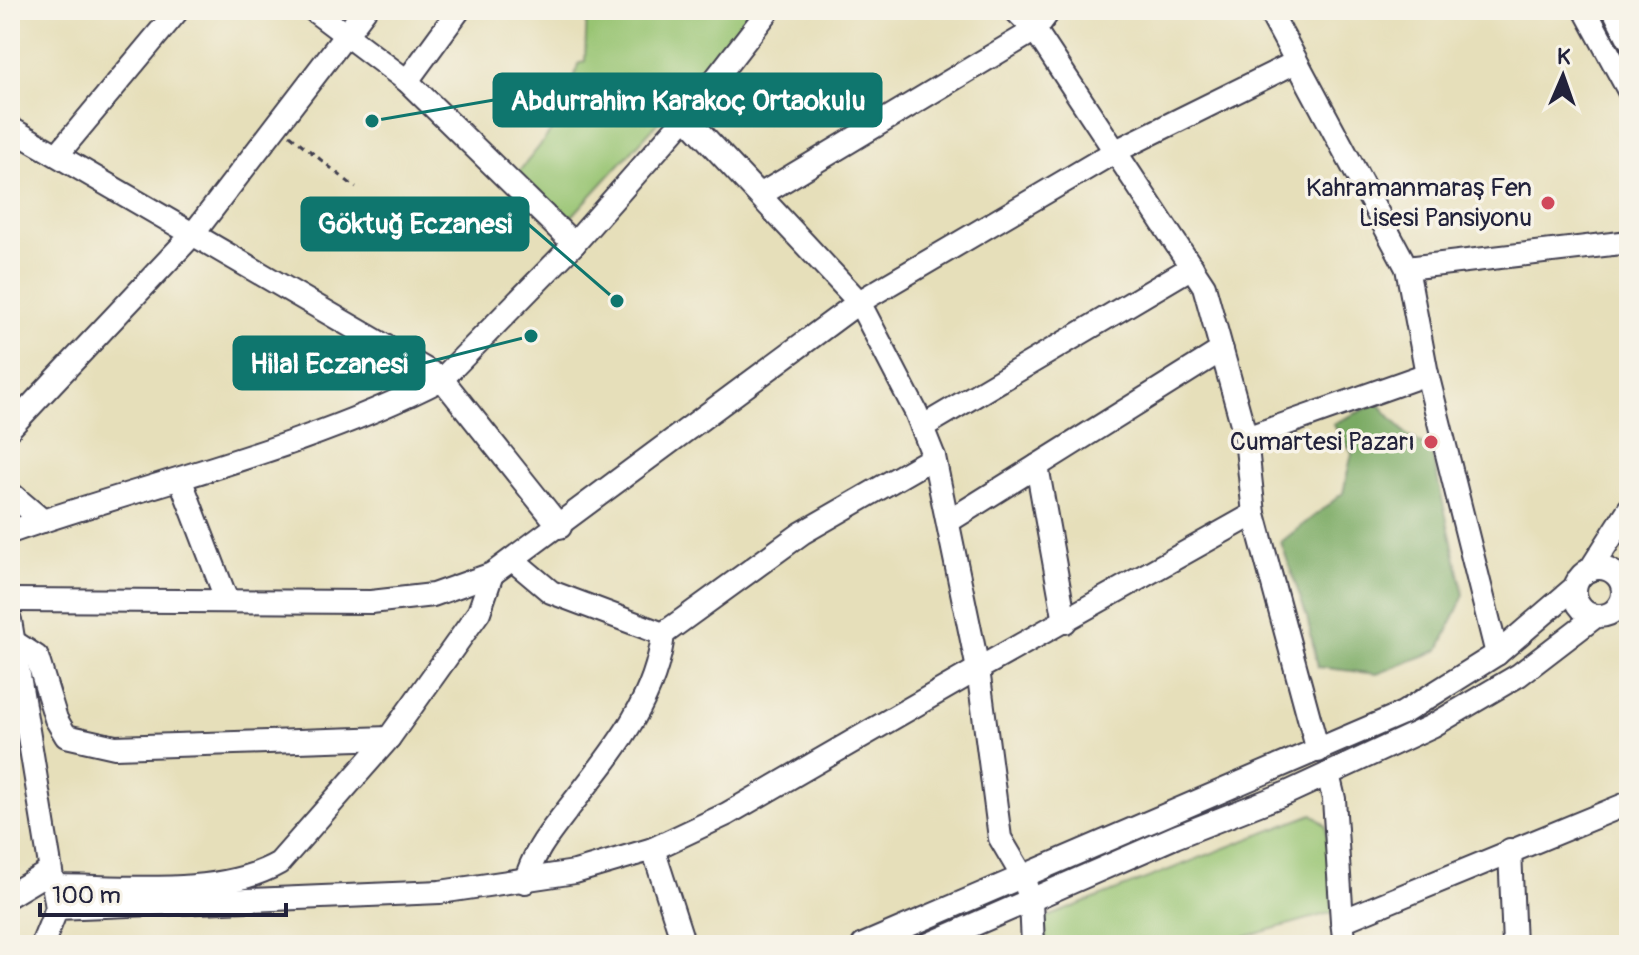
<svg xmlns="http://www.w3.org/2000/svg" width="1639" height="955" viewBox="0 0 1639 955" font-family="Pangolin,sans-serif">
<rect width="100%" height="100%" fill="#f7f3e8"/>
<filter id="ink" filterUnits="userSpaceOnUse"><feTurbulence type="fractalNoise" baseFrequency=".0125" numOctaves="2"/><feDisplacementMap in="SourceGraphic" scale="16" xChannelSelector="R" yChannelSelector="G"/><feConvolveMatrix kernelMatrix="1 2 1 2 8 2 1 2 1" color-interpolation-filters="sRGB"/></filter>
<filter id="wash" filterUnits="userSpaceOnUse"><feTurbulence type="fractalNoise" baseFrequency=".006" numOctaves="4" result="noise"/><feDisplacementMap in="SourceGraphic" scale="32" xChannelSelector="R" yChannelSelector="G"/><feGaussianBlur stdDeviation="1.8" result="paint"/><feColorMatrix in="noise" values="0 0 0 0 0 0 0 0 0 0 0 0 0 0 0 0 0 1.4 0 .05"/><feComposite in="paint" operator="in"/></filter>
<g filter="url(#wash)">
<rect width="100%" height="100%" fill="#e6dfba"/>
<g fill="#98c472" stroke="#5d7356" stroke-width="2">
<path d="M587 10H746L750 22 563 226 515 176C549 136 567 116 578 64L585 61Z"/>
<polygon points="1313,814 1326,826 1333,912 1216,945 1048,945 1042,919"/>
</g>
<polygon fill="#7aaa64" stroke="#4e6650" stroke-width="2" points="1378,403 1406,434 1431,450 1464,595 1439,650 1377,674 1318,667 1307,617 1281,542 1343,493 1352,453 1333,424"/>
</g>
<g filter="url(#ink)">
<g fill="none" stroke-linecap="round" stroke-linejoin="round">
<defs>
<g id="minor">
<polyline points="313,10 407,81 574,244"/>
<polyline points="1015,10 1035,30 1204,286 1246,438 1254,514 1318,751"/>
<polyline points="1269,10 1407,268 1427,374 1497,654"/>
<polyline points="1585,10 1629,91"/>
<polyline points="1614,10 1629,39"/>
<polyline points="407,81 459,10"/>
<polyline points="686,117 859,302 1116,151 1296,62"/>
<polyline points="10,128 442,379 574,244 686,117 769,10"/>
<polyline points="58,154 178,10"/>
<polyline points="760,195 1035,30 1050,10"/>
<polyline points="1407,268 1629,242"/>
<polyline points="922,427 1192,267"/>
<polyline points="10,428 194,233 365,10"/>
<polyline points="1246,438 1427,374"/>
<polyline points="1037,466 1065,622"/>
<polyline points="181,481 227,601"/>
<polyline points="10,493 43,521"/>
<polyline points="949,521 1222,350"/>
<path d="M10 532C154 482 306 449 442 379L560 527"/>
<polyline points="513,560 551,592 663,634 802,533 934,457"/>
<circle cx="1599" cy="592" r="24"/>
<polyline points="1590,570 1629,509"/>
<polyline points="10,600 371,602 433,595 492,574 859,302 916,412 934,457 978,669 1254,514"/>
<polyline points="10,620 57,908 42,945"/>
<polyline points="14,642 37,657 56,719 66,736 115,747 389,738"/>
<polyline points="1328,774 1334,799 1342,921"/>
<polyline points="653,849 684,945"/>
<polyline points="1510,850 1514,945"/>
<path d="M525 882C534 851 549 834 568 809 609 756 656 703 663 634"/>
<path d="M53 886C122 886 218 898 279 863L389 738 479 612 492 574"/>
<polyline points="10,895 50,871"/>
<polyline points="57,908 440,892 575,872 653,849 727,814 978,669 1000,838 1023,877 1031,901 1033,945"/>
<polyline points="863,945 1403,713 1497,654 1575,587"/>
<polyline points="927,945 1175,837 1287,793 1432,726 1519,675 1596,616"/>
<polyline points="1345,945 1342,921 1629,803"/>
</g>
</defs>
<use href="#minor" stroke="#3f3e4e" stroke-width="26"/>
<polyline stroke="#3f3e4e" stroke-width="3" stroke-dasharray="6 6" stroke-linecap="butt" points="290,135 356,188"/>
<use href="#minor" stroke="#fff" stroke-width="22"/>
</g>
</g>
<g fill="#d1495b" stroke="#f7f3e8" stroke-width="3">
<circle cx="1548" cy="203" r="8"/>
<circle cx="1431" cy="442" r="8"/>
</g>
<g text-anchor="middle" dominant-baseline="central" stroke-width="7" stroke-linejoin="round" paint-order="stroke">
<g font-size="26" fill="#22223b" stroke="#f7f3e8" text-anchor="end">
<text x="1532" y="188">Kahramanmaraş Fen<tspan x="1532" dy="30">Lisesi Pansiyonu</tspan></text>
<text x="1415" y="442">Cumartesi Pazarı</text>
</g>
</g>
<path fill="none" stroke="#0f766e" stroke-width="3" d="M372 121L494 100M617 301L528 224M531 336L424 363"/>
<g fill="#0f766e" stroke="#f7f3e8" stroke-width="3">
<circle cx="372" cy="121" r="8"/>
<circle cx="617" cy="301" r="8"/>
<circle cx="531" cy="336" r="8"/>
</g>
<g fill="#0f766e" stroke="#0f766e" stroke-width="3">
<rect x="494" y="74" width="387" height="52" rx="8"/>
<rect x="302" y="198" width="226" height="52" rx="8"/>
<rect x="234" y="337" width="190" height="52" rx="8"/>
</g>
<g font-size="28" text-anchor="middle" font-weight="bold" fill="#fff">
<text x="688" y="110">Abdurrahim Karakoç Ortaokulu</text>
<text x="415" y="233">Göktuğ Eczanesi</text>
<text x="329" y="373">Hilal Eczanesi</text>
</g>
<rect width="1639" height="955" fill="none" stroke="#f7f3e8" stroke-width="40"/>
<g transform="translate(1563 76) rotate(2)" stroke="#f7f3e8" stroke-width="6" paint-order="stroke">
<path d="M0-6L14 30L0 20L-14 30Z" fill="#22223b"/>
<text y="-12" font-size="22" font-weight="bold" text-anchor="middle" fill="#22223b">K</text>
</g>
<path d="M40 903v12h246v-12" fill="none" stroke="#22223b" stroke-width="4"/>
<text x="52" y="903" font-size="24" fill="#22223b" stroke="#f7f3e8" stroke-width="6" paint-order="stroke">100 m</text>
</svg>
